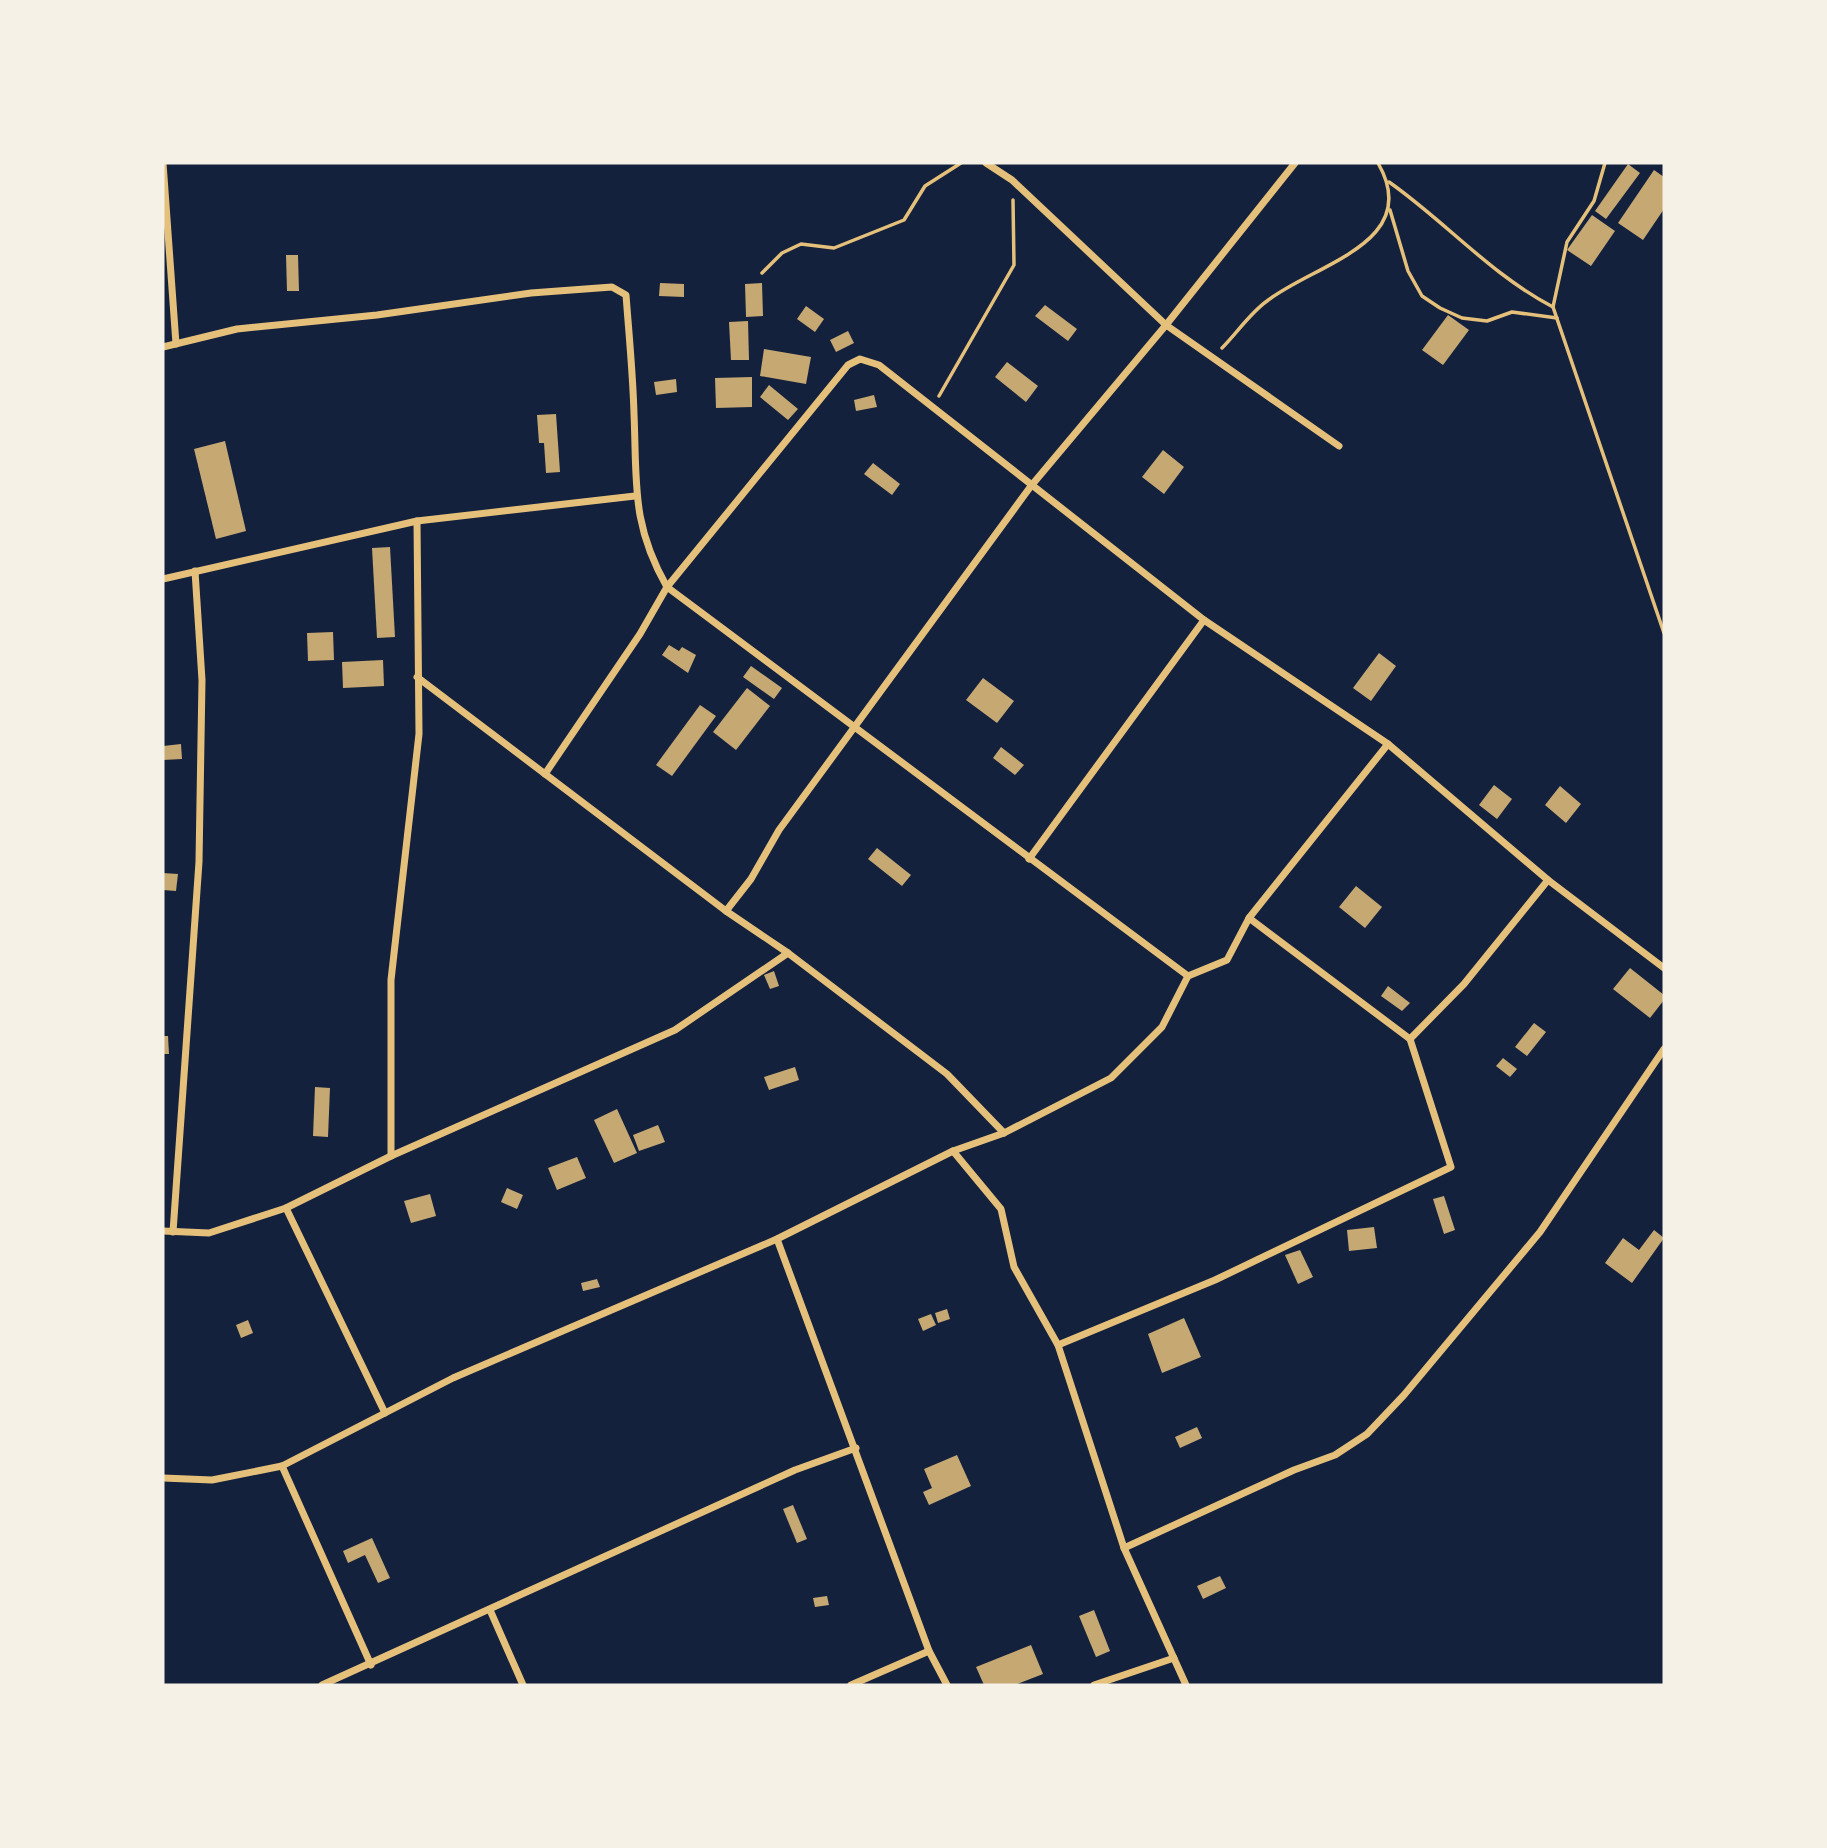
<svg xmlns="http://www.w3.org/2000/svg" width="1827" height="1848" viewBox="0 0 1827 1848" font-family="'IBM Plex Sans',sans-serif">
<rect width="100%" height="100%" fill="#14213d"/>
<g fill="#c6a872">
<polygon points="1628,164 1640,173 1606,219 1595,211"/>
<polygon points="1654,170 1664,177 1664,209 1643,240 1618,223"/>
<polygon points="1592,215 1615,231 1591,266 1567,250"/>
<polygon points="286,255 298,255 299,291 287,291"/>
<polygon points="660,283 684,284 684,297 659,296"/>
<polygon points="762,283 763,316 746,317 745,284"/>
<polygon points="1045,305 1077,329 1068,341 1035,316"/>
<polygon points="806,306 824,319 815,332 797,319"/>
<polygon points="1448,315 1469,330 1443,365 1422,350"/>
<polygon points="748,321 749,360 731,360 729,322"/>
<polygon points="848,331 854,343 836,352 830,340"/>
<polygon points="764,349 811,357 806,384 760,376"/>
<polygon points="1007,362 1038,386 1026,402 995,377"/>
<polygon points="752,377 752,407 716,408 715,378"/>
<polygon points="676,379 677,392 656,395 654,382"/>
<polygon points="769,385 798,409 788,420 760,397"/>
<polygon points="874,395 877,407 856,411 854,400"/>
<polygon points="556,414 560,472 546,473 544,443 539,443 537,415"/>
<polygon points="225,441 246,531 216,539 194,449"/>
<polygon points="1163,450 1184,467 1164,494 1142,477"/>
<polygon points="873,463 900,484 892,495 864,474"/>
<polygon points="390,547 395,637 377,638 372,548"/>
<polygon points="333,632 334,660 308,661 307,633"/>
<polygon points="669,645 679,651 682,647 696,655 688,673 662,655"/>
<polygon points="1379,653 1396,666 1371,701 1353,688"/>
<polygon points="383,660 384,686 343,688 342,662"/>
<polygon points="751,666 782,688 774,699 743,677"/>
<polygon points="983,678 1014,701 997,723 966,700"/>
<polygon points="747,688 770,706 736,750 713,732"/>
<polygon points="700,705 716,716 672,776 656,765"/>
<polygon points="181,744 182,759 163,760 163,746"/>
<polygon points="1001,747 1024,765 1015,775 993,758"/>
<polygon points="1494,785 1512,799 1497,819 1479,805"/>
<polygon points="1560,786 1581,804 1566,823 1545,805"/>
<polygon points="877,848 911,875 902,886 868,859"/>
<polygon points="163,873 178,874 176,891 163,890"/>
<polygon points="1356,886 1382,907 1365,928 1339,907"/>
<polygon points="1630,968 1664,995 1664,1000 1650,1018 1613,989"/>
<polygon points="774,971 779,986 770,989 764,975"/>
<polygon points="1388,986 1410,1003 1402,1011 1381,996"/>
<polygon points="1534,1023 1546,1032 1527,1056 1515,1047"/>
<polygon points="163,1036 168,1036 169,1054 163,1054"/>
<polygon points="1503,1058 1517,1069 1510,1077 1496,1066"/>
<polygon points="795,1067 799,1080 769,1090 764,1077"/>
<polygon points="315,1087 330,1088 328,1137 313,1136"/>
<polygon points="617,1109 637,1153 614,1163 594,1120"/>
<polygon points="658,1125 665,1142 639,1151 633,1135"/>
<polygon points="577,1157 586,1178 557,1190 548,1168"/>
<polygon points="507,1188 523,1195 517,1209 501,1202"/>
<polygon points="430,1194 436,1216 411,1223 404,1201"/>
<polygon points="1444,1196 1455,1230 1444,1234 1433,1199"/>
<polygon points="1374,1227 1377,1248 1349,1251 1347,1230"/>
<polygon points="1654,1230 1664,1238 1632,1283 1605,1263 1623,1238 1639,1250"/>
<polygon points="1300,1250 1313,1277 1298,1284 1285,1255"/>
<polygon points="597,1279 600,1287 583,1291 581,1283"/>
<polygon points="947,1309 950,1319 938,1323 935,1313"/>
<polygon points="931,1314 936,1325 923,1331 918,1319"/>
<polygon points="1184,1318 1201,1357 1162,1373 1148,1334"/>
<polygon points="248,1320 253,1333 241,1338 236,1325"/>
<polygon points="1197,1427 1202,1438 1180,1448 1175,1437"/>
<polygon points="957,1455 971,1486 929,1505 923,1492 932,1488 924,1469"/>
<polygon points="793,1505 807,1539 797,1543 783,1509"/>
<polygon points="372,1538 390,1578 378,1583 365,1555 348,1563 343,1551"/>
<polygon points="1220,1576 1226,1588 1203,1599 1197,1586"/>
<polygon points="827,1596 829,1605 815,1607 813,1598"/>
<polygon points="1094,1610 1110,1651 1096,1657 1079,1616"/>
<polygon points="1031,1645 1043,1674 1015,1685 984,1685 976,1667"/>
</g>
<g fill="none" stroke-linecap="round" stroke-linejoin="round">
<g stroke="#e5c07b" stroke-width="3.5">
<polyline points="1605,163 1594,201 1567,242 1553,307 1664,633"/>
<path d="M1389 182C1446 222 1490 274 1553 307"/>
<polyline points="1390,210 1408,271 1422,296 1440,308 1462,318 1487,321 1512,312 1557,318"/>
<polyline points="762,273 782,253 801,244 834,248 904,220 925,186 961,163"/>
<path d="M1222 348C1237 333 1250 313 1267 301 1314 264 1424 243 1378 163"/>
<polyline points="939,396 1014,265 1013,200"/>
</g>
<g stroke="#e5c07b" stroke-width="7">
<polyline points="163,163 176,344"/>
<polyline points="986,163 1012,180 1166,325 1339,446"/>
<path d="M163 347 237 329 377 315 531 293 612 287 626 295C629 335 633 375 634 414 637 483 631 524 667 587L1188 976"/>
<polyline points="163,579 417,521 635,496"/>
<polyline points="417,677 726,911 788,953 947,1074 1004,1133"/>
<polyline points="545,774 640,634 667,587 848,365 860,359 879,365 1204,620 1388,744 1548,880 1664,968"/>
<polyline points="1029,859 1204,620"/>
<polyline points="726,911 751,879 779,830 1031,486 1166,325 1295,163"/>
<polyline points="1410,1039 1464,984 1548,880"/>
<polyline points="953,1151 1001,1209 1014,1267 1058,1345 1124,1548 1186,1685"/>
<polyline points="391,1156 391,980 419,734 417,521"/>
<polyline points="286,1208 385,1413"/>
<polyline points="163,1231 209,1233 286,1208 391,1156 675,1030 788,953"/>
<polyline points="173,1232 199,862 202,680 195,571"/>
<polyline points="777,1239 929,1651 947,1685"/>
<polyline points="1058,1345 1215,1280 1451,1167 1410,1039 1249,918"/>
<polyline points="282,1466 371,1665"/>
<polyline points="163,1478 212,1480 282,1466 453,1378 777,1239 953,1151 1004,1133 1111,1078 1162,1027 1188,976 1227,960 1249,918 1388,744"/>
<polyline points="1124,1548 1294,1470 1335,1455 1367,1434 1404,1395 1540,1232 1664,1049"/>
<polyline points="490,1610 523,1685"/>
<polyline points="322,1685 795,1470 856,1448"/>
<polyline points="851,1685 929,1651"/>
<polyline points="1094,1685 1174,1658"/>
</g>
</g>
<rect width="1827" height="1848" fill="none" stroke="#f6f1e7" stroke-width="329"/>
</svg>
